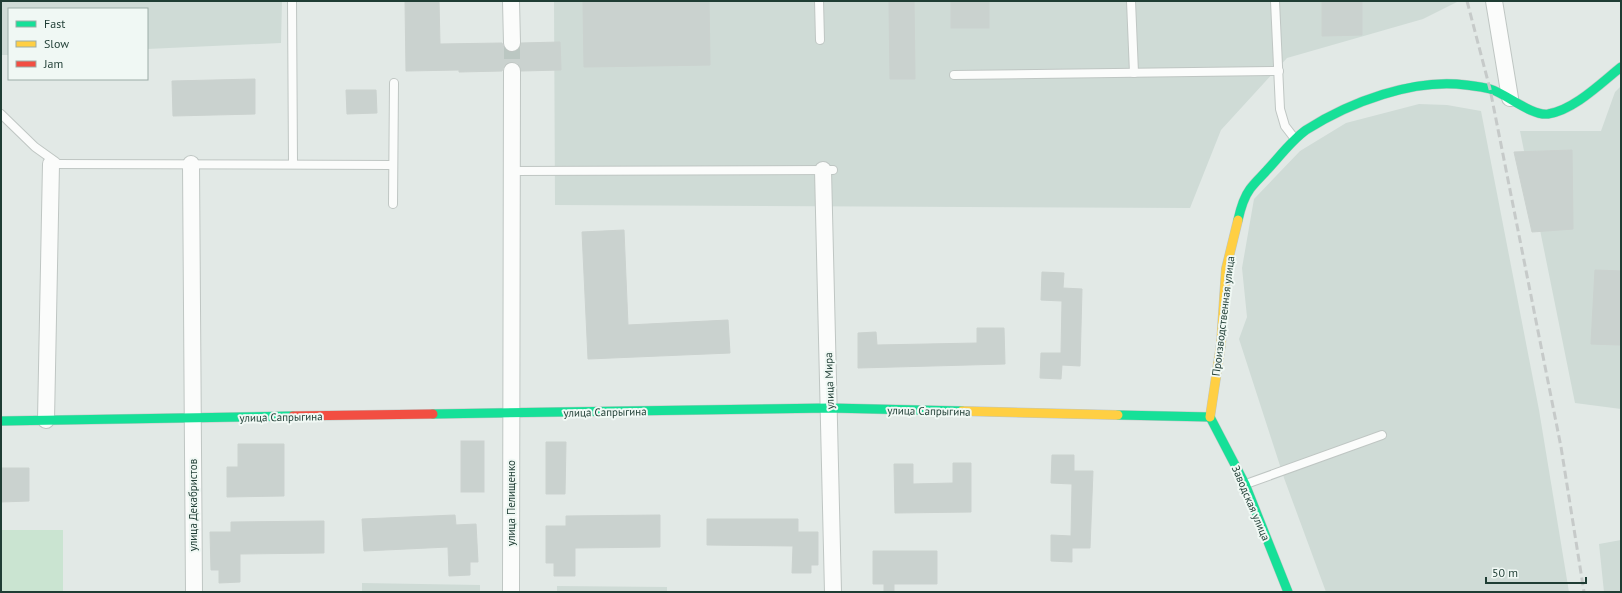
<svg xmlns="http://www.w3.org/2000/svg" width="1622" height="593" viewBox="0 0 1622 593" font-family="'PT Sans',sans-serif">
<rect width="100%" height="100%" fill="#e2e9e6"/>
<g fill="#cfdbd6">
<polygon points="1,1 282,1 281,43 147,49 147,9 9,9 9,55 1,55"/>
<polygon points="554,1 1459,1 1423,19 1287,58 1221,130 1190,208 555,205"/>
<polygon points="1621,86 1621,409 1575,403 1520,131 1601,131 1615,92"/>
<polygon points="1419,104 1447,105 1481,111 1539,410 1569,592 1326,592 1284,478 1239,339 1247,317 1242,268 1254,199 1300,151 1346,123"/>
<polygon points="1621,540 1621,592 1604,592 1599,544"/>
<polygon points="362,583 480,585 480,592 362,592"/>
<polygon points="557,586 667,587 667,592 557,592"/>
</g>
<rect fill="#cae4d1" x="1" y="530" width="62" height="62"/>
<g fill="#cad2cf" stroke="#cbd2cf">
<polygon points="405,1 439,1 440,44 502,43 504,48 512,52 517,51 520,47 521,43 560,42 561,70 521,71 517,63 512,62 504,66 502,71 459,72 459,70 406,71"/>
<polygon points="583,1 709,1 710,65 584,67"/>
<polygon points="889,1 914,1 915,79 890,79"/>
<rect x="951" y="1" width="38" height="27"/>
<polygon points="1322,1 1362,1 1362,35 1322,36"/>
<polygon points="255,79 255,114 173,116 172,81"/>
<polygon points="346,90 376,90 377,113 347,114"/>
<polygon points="1572,150 1573,229 1532,232 1514,152"/>
<polygon points="624,230 628,325 728,320 730,353 588,359 582,232"/>
<polygon points="1595,270 1621,271 1620,345 1591,344"/>
<polygon points="1042,272 1064,273 1063,288 1082,289 1080,366 1062,365 1061,379 1040,378 1041,353 1061,353 1062,301 1041,300"/>
<polygon points="977,328 1004,328 1005,364 858,368 858,333 876,332 877,345 977,343"/>
<rect x="461" y="441" width="23" height="51"/>
<polygon points="546,442 566,442 565,494 546,494"/>
<polygon points="238,444 284,444 284,496 227,497 227,467 238,467"/>
<polygon points="1052,455 1074,455 1074,471 1093,471 1090,548 1072,548 1072,562 1051,561 1051,535 1071,536 1072,484 1051,483"/>
<polygon points="953,463 971,463 971,512 895,513 894,464 913,464 913,484 953,483"/>
<polygon points="1,468 29,468 29,501 1,502"/>
<polygon points="455,515 456,525 476,524 478,562 470,562 470,575 449,576 448,547 364,551 362,519"/>
<polygon points="660,515 660,547 575,548 575,576 554,576 554,563 546,563 546,526 566,526 566,516"/>
<polygon points="707,519 798,519 798,532 818,532 818,565 811,565 811,573 792,573 793,546 707,545"/>
<polygon points="324,521 324,553 240,554 240,582 219,583 219,570 211,570 210,532 231,532 231,522"/>
<polygon points="873,551 937,551 937,584 894,584 894,592 884,592 884,584 873,584"/>
</g>
<g fill="none" stroke-linecap="round" stroke-linejoin="round">
<polyline stroke="#bbc7c2" stroke-width="16" stroke-dasharray="16 8" stroke-linecap="butt" points="512,43 512,71"/>
<defs>
<g id="lane">
<polyline points="292,1 293,164"/>
<polyline points="819,1 820,40"/>
<polyline points="1131,1 1134,73"/>
<polyline points="1275,1 1280,109 1285,126 1295,139"/>
<polyline points="954,75 1279,71"/>
<polyline points="1,114 35,147 56,162"/>
<polyline points="51,164 393,165"/>
<polyline points="512,171 833,170"/>
<polyline points="393,204 394,83"/>
<polyline points="1246,484 1382,435"/>
</g>
<g id="street">
<polyline points="511,1 512,43"/>
<polyline points="1494,1 1510,98"/>
<polyline points="191,164 194,592"/>
<polyline points="823,170 833,592"/>
<polyline points="46,420 51,164"/>
<polyline points="511,592 512,71"/>
</g>
<g id="fast">
<path d="M1238 220C1240 211 1244 197 1250 189 1255 182 1262 176 1268 169 1280 156 1292 140 1306 130 1350 102 1414 78 1466 85 1474 86 1483 87 1490 89 1507 94 1531 116 1548 114 1574 110 1601 83 1621 67"/>
<polyline points="433,414 830,408 962,411"/>
<polyline points="1118,415 1210,417"/>
<polyline points="1210,417 1245,484 1288,592"/>
<polyline points="1,421 293,416"/>
</g>
<g id="slow">
<polyline points="962,411 1118,415"/>
<polyline points="1210,417 1221,344 1226,269 1238,220"/>
</g>
<polyline id="jam" points="293,416 433,414"/>
</defs>
<use href="#lane" stroke="#bfc6c3" stroke-width="10"/>
<use href="#street" stroke="#bfc6c3" stroke-width="18"/>
<use href="#fast" stroke="#bec6c3" stroke-width="10"/>
<use href="#slow" stroke="#bec6c3" stroke-width="10"/>
<use href="#jam" stroke="#bec6c3" stroke-width="10"/>
<use href="#lane" stroke="#fbfcfb" stroke-width="8"/>
<use href="#street" stroke="#fbfcfb" stroke-width="16"/>
<use href="#fast" stroke="#16e098" stroke-width="9"/>
<use href="#slow" stroke="#ffcf43" stroke-width="9"/>
<use href="#jam" stroke="#f24e42" stroke-width="9"/>
<polyline stroke="#c6cac9" stroke-width="3" stroke-dasharray="8 4" stroke-linecap="butt" points="1467,1 1490,89 1561,447 1584,592"/>
</g>
<g text-anchor="middle" dominant-baseline="central" stroke-width="4" stroke-linejoin="round" paint-order="stroke">
<g font-size="11" fill="#1f3d34" stroke="#f0f8f4">
<text transform="translate(1223 316) rotate(-83)">Производственная улица</text>
<text transform="translate(829 381) rotate(-92)">улица Мира</text>
<text transform="translate(929 411) rotate(1)">улица Сапрыгина</text>
<text transform="translate(605 412) rotate(-1)">улица Сапрыгина</text>
<text transform="translate(281 417) rotate(-1)">улица Сапрыгина</text>
<text transform="translate(511 503) rotate(-90)">улица Пелищенко</text>
<text transform="translate(1251 503) rotate(67)">Заводская улица</text>
<text transform="translate(193 505) rotate(-90)">улица Декабристов</text>
</g>
</g>
<rect width="1622" height="593" fill="none" stroke="#1f3d34" stroke-width="4"/>
<rect x="8" y="8" width="140" height="72" fill="#f0f8f4" stroke="#9cada7"/>
<rect x="16" y="21" width="20" height="6" fill="#16e098" stroke="#9cada7"/>
<text x="44" y="28" font-size="12" fill="#1f3d34">Fast</text>
<rect x="16" y="41" width="20" height="6" fill="#ffcf43" stroke="#9cada7"/>
<text x="44" y="48" font-size="12" fill="#1f3d34">Slow</text>
<rect x="16" y="61" width="20" height="6" fill="#f24e42" stroke="#9cada7"/>
<text x="44" y="68" font-size="12" fill="#1f3d34">Jam</text>
<path d="M1486 577v6h100v-6" fill="none" stroke="#1f3d34" stroke-width="2"/>
<text x="1492" y="577" font-size="12" fill="#1f3d34" stroke="#f0f8f4" stroke-width="3" paint-order="stroke">50 m</text>
</svg>
